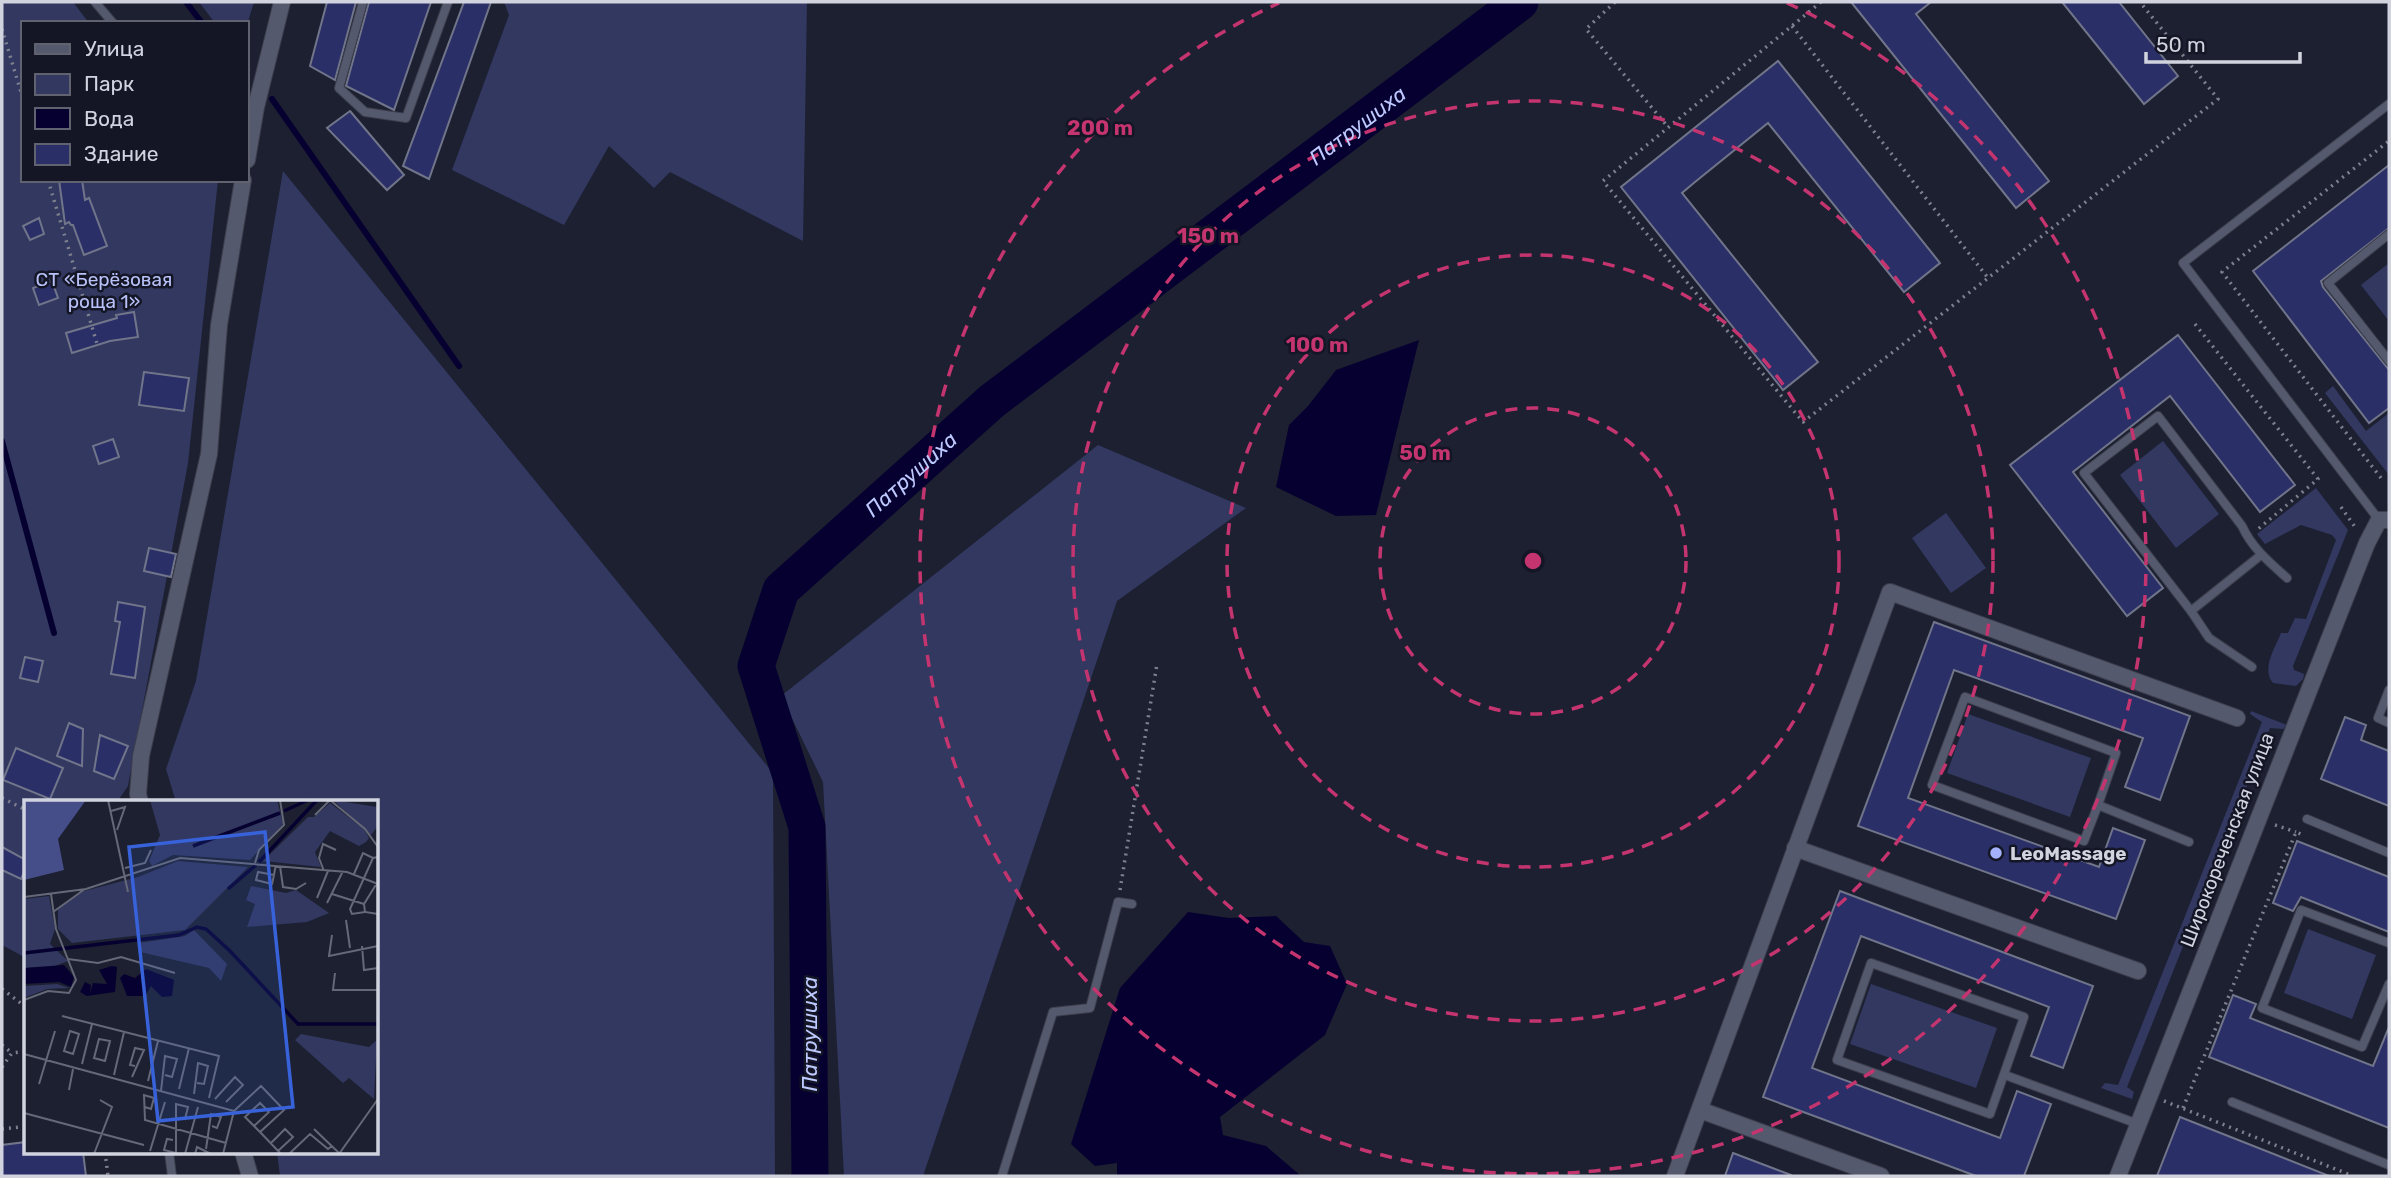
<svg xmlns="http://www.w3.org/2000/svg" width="2391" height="1178" viewBox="0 0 2391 1178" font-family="Rubik,sans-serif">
<rect width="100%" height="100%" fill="#1d2031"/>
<g fill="#323860">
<polygon points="2,2 73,2 89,23 23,23 23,180 218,180 188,463 128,786 117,802 26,802 26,958 2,945"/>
<polygon points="199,2 254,2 247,25 247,23 215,23"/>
<polygon points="504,2 807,2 803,241 670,172 654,188 609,146 564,225 452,170 509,15"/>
<polygon points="283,171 773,773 775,1176 280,1176 277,1152 376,1152 376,802 176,802 166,769 196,681"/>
<polygon points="2389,263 2389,321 2361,285"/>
<polygon points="2333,386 2366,431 2389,413 2389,475 2325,393"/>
<polygon points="2163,441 2219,514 2176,548 2120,475"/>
<polygon points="1098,445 1246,508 1117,601 923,1176 844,1176 823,782 781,696"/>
<path d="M2316 488 2348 530 2293 666 2294 670 2304 674 2303 679 2296 686 2273 683C2261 669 2275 648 2281 633H2288L2295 618 2306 619 2336 540 2332 535 2301 525 2265 544 2257 534Z"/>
<polygon points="1946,513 1986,568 1951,593 1912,538"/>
<polygon points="2251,711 2287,725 2283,729 2270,728 2127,1087 2134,1092 2132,1099 2101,1088 2105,1083 2118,1085 2262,722 2250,714"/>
<polygon points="1968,714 2091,758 2070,817 1947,773"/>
<polygon points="2308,929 2376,955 2352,1019 2284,993"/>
<polygon points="1871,984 1997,1028 1976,1088 1850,1044"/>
</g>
<g fill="#060030">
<polygon points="1419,340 1376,515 1336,516 1276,487 1289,425 1308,406 1336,370"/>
<polygon points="1188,912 1229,918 1276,916 1304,942 1330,946 1347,984 1325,1035 1220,1117 1223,1135 1266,1146 1301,1176 1117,1176 1117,1163 1095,1166 1071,1144 1120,988"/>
</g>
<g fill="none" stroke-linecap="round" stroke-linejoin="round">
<g stroke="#060030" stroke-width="6">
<polyline points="186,2 202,23"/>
<polyline points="272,99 459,366"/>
<polyline points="2,441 54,633"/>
</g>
<path stroke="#060030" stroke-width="37" id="s1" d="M810 1176 807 827 756 666 781 590 992 401 1520 2"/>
</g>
<g fill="#2a2f67" stroke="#71758a" stroke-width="2">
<polygon points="327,2 356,2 335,80 310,66"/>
<polygon points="369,2 431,2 394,110 346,86"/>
<polygon points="464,2 491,2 429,179 403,166"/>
<polygon points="1851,2 1931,2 1916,14 2049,181 2016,208"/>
<polygon points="2062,2 2119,2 2178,76 2144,104"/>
<polygon points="1778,61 1940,263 1904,292 1768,123 1695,182 1682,193 1818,362 1783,390 1621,187"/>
<polygon points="350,111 404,175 387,190 327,128"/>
<polygon points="2389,165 2389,228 2321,281 2323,287 2389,370 2389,408 2369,423 2253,271"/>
<polygon points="59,180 82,180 85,200 89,198 107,246 84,255 73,225 71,225 69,222 65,224"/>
<polygon points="39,218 44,234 30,240 23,226"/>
<polygon points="52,281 58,298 39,305 33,288"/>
<polygon points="134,312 138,337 110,341 72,353 66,333 117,318 116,315"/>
<polygon points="2178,335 2295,485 2260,512 2170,396 2097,453 2073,472 2163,588 2127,616 2010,465"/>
<polygon points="144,372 189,378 184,411 139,405"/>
<polygon points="113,439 119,457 99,464 93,446"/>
<polygon points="149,548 176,554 171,577 144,571"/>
<polygon points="118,602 145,607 135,678 111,674 120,622 115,621"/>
<polygon points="1934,622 2190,716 2160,800 2125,787 2143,738 1954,670 1908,798 2099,867 2113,828 2145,840 2116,919 1858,826"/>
<polygon points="25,657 43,661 38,682 20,678"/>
<polygon points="2345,717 2366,725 2361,740 2389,751 2389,806 2321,779"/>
<polygon points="69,723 83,729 82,766 57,756"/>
<polygon points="100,735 128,746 114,779 94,771"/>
<polygon points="16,748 63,768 50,799 3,780"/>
<polygon points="2297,841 2389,877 2389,932 2301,897 2293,911 2273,903"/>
<polygon points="2,847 26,860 26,868 21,879 2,870"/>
<polygon points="1840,891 2093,986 2063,1068 2031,1056 2049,1007 1861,936 1812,1068 2000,1138 2017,1091 2051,1104 2024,1176 1976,1176 1763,1097"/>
<polygon points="2233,995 2256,1004 2250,1018 2373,1066 2389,1027 2389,1128 2209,1057"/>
<polygon points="2180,1117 2327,1175 2326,1176 2157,1176"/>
<polygon points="26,1142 26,1152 83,1152 86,1176 2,1176 2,1145"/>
<polygon points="1733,1153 1791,1175 1791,1176 1725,1176"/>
</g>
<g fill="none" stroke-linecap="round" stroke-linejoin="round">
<defs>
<g id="lane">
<polyline points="95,2 113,23"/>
<polyline points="363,2 339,88 365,112 406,118 448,2"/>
<polyline points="2389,234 2328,283 2389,361"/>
<polyline points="2379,520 2183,263 2389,104"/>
<polyline points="2191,611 2261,555"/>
<path d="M2252 667 2209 638 2191 611 2084 473 2158 416 2242 526C2252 548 2269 562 2287 578"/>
<polyline points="2389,690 2378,718 2389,723"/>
<polyline points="2098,805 2116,753 1965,697 1932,785 2084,841 2098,805 2189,842"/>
<polyline points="2307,819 2389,853"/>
<polyline points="2389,943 2301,910 2262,1008 2362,1047 2389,984"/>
<polygon points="1871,963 2024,1017 1990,1114 1837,1060"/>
<polyline points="2005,1075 2138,1124"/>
<polyline points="2232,1102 2389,1165"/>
<polyline points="169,1152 172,1176"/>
<polyline points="1002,1176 1053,1012 1090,1008 1118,902 1132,904"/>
</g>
<g id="street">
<polyline points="247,160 256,107 282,2"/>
<polyline points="140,802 138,794 141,756 209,454 219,325 243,180"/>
<polyline points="1795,848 2138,971"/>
<polyline points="1700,1110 1881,1176"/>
<polyline points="243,1152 250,1176"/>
<polyline points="1675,1176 1890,592 2237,718"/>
<polyline points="2118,1176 2367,543 2379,520 2389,520"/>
</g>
</defs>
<use href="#lane" stroke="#3c3e4c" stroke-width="10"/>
<use href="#street" stroke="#3c3e4c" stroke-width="18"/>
<g stroke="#7e808e" stroke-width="3.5" stroke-dasharray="2 5" stroke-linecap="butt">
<polyline points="1615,2 1586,29 1668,127"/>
<polyline points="1821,2 1603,181 1803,422 2218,99 2140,2"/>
<polyline points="1792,26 1988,278"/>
<polyline points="2,29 23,99"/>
<polyline points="48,180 98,347"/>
<polyline points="2195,324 2318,479 2257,530"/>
<polyline points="2381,478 2222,272 2389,141"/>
<polyline points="2341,507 2355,527"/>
<polyline points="2,798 26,810"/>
<polyline points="2275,825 2296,832"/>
<polyline points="1120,890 1157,664"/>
<polyline points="2,989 26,1007"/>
<polyline points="2,1045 12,1053"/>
<polyline points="2,1067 12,1053 26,1051"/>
<polyline points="2164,1101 2353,1176"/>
<polyline points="2183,1108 2296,832 2303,835"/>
<polyline points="2,1129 21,1127"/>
<polyline points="105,1152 108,1176"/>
</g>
<use href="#lane" stroke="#55596d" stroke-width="8"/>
<use href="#street" stroke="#55596d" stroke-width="16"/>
</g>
<g fill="none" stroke="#c4346f" stroke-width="3.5" stroke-dasharray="12 9">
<circle cx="1533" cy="561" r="153"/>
<circle cx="1533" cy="561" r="306"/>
<circle cx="1533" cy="561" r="460"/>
<path d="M1787 3A613 613 0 1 1 1279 3"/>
</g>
<circle fill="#a4b2fc" stroke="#141626" stroke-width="2.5" cx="1996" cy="853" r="7"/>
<g text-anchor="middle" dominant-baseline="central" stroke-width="5" stroke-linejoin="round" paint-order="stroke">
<g font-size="19" fill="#b8c2f8" stroke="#141626">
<text x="104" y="279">СТ «Берёзовая<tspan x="104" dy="22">роща 1»</tspan></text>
</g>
<g font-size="19" fill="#d1d3df" stroke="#141626">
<text transform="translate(2227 840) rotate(-69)">Широкореченская улица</text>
</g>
<g font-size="19" font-weight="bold" fill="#d1d3df" stroke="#141626" text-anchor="start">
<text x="2010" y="853">LeoMassage</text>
</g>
<g font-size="21" font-style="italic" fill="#bec9ff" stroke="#141626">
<text stroke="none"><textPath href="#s1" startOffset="1339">Патрушиха</textPath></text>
<text stroke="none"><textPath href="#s1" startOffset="772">Патрушиха</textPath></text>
<text transform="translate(809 1034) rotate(-90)">Патрушиха</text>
</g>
</g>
<g transform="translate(24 800)">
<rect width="354" height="354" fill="#1d2031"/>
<path d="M126 0H253L259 24 226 60 149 55 128 66 125 61 136 35ZM309 0 353 7V27L347 35ZM306 3 340 29 345 38 342 42 335 46 306 31 291 52 297 67 239 61 284 17H290ZM154 61 224 67 161 130 48 143 34 129V108L60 91 114 77ZM227 86 262 93 272 90 305 113 283 122 223 127 231 104 222 100ZM25 96 31 129 26 144 44 161 28 167 0 168V99ZM170 130 203 164 197 181 185 168 116 152 115 143 161 136ZM33 184 45 188 23 189 0 198V186ZM277 234 345 247 353 240 350 299 325 278 319 283 271 240Z" fill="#323860"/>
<path d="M0 0H62L34 39 40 70 0 80Z" fill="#464e89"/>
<path d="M40 165 50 177 47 187 35 182 0 184V168ZM88 166 93 167 91 192 63 196 56 192 61 182 67 185 66 194 69 183 83 184 75 170ZM122 169 150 180 148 196 138 197 127 186 121 196H103L96 178 100 174 111 178Z" fill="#060030"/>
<path fill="none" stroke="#060030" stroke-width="3.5" d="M260 11 284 0M169 46 256 13M235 62 293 0M204 89 232 65M0 153 155 135 173 127 182 129 206 151 274 224H354"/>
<path fill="none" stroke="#656877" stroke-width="2" d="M84 0 104 92M87 11 101 7 93 30M291 15 306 0 341 29 354 47M231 63 235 50 260 25 256 0M256 66 259 87 272 89 282 83M101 68 121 63 127 50M300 71 295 58 299 44 312 50M330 74 339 53 349 58M250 75 234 72 232 80 248 84 250 75 251 69 252 66M308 94 340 104 353 83M0 97 62 89 156 58 323 72 354 84M293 98 304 71M303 103 319 71M340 104 341 112 354 114M29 112 61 89M341 112 328 114 326 109 349 58 354 57M322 120 326 148M308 135 305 156 354 146M338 146 340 170 354 168M44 159 74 163 97 157 151 173M311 173 309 190H354M0 200 24 191 45 193 52 180 32 129 27 94M38 216 195 256 185 298M46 231 55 234 49 254 40 251ZM75 239 86 241 81 261 70 258ZM0 254 210 311M58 264 68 224M90 275 100 232M108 277 120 250 111 248 106 265 111 266M124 281 134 241M15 284 31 231M155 289 165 248M45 290 49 269M137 291 141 256 153 259 148 277 141 275M170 294 174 263 184 266 180 284 173 283M191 299 211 277 219 285 202 302M121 307 127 309 130 298 120 295 121 320 202 343M210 311 237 286 260 310 236 332 221 317 236 303 245 312 230 326M0 313 120 345M290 329 315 353M236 332 257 354M149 340 143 339 140 350 152 353V304L164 307 161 319 155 318M247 343 261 329 269 337 254 351M182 349 187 314 197 317 193 328 188 326M126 351 141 302M70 354 88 307 76 300M161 354 174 307M171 354 173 347 187 354M199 354 210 311M265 354 286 334 304 349 308 346M315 354 354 299"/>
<path fill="#3862d9" fill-opacity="0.15" stroke="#3862d9" stroke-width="3.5" d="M241 32 269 307 134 321 105 47Z"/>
<rect width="354" height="354" fill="none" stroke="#d1d3df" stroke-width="3.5"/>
</g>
<circle cx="1533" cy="561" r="10" fill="#c4346f" stroke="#141626" stroke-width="3.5"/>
<g font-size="21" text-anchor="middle" font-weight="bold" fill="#c4346f" stroke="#141626" stroke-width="5" stroke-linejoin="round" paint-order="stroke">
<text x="1100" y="135">200 m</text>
<text x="1208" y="243">150 m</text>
<text x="1317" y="352">100 m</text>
<text x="1425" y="460">50 m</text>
</g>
<rect width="2391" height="1178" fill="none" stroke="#d1d3df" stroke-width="7"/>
<rect x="21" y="21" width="228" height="161" fill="#141626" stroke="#606270" stroke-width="2"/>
<rect x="35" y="44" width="35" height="10" fill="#55596d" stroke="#606270" stroke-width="2"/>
<text x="84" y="56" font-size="21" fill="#d1d3df">Улица</text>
<rect x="35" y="74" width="35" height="21" fill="#323860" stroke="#606270" stroke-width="2"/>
<text x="84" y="91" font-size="21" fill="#d1d3df">Парк</text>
<rect x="35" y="108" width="35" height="21" fill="#060030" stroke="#606270" stroke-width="2"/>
<text x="84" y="126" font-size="21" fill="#d1d3df">Вода</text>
<rect x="35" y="144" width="35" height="21" fill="#2a2f67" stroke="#606270" stroke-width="2"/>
<text x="84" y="161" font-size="21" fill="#d1d3df">Здание</text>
<path d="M2146 52v10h154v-10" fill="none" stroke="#d1d3df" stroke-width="3.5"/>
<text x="2156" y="52" font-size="21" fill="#d1d3df" stroke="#141626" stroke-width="5" paint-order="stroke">50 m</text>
</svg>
